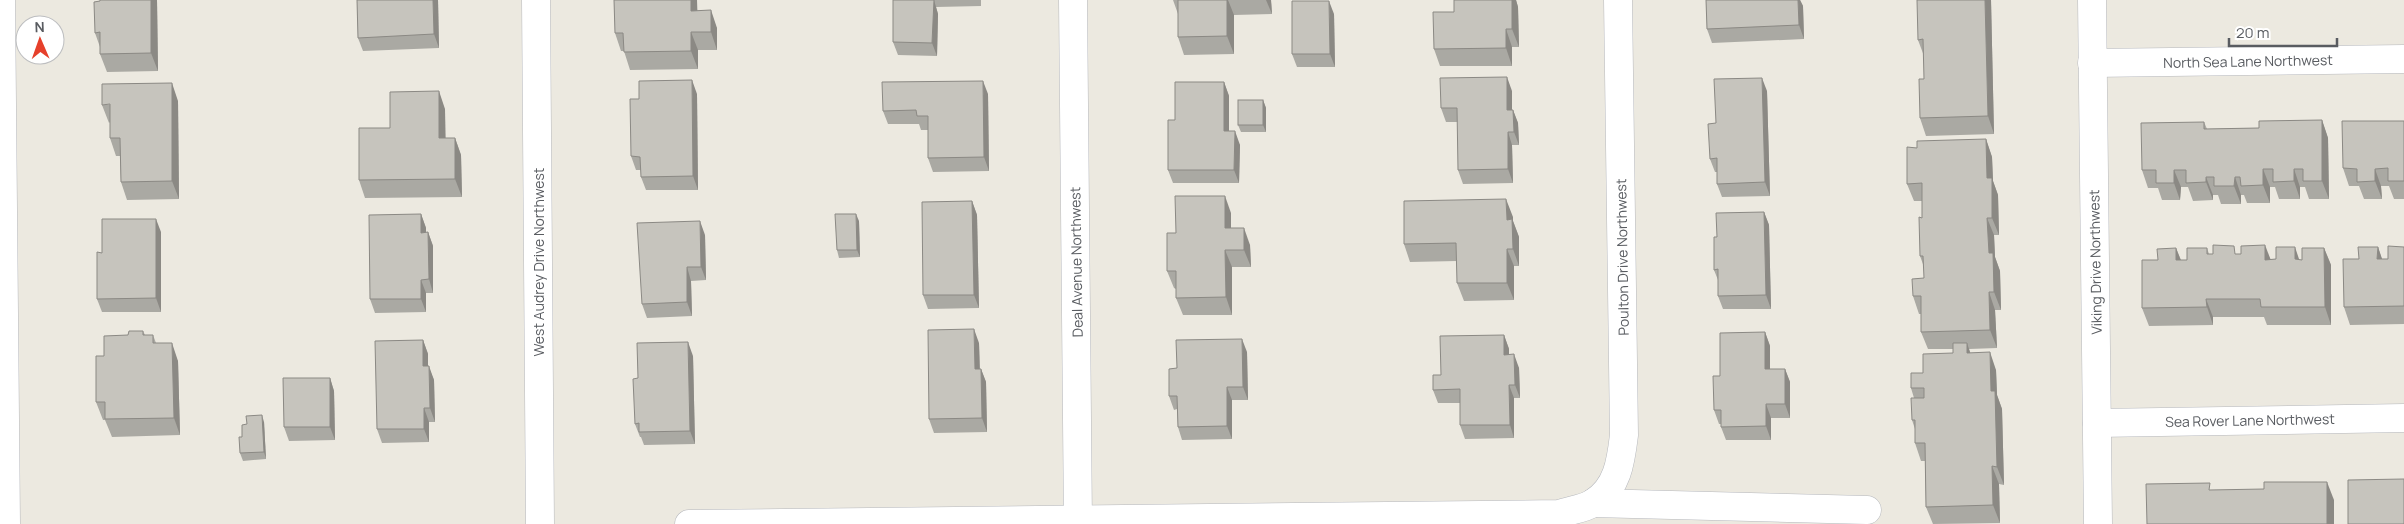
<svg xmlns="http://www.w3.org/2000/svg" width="2404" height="524" viewBox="0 0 2404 524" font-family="Manrope,sans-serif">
<rect width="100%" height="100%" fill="#ece9e0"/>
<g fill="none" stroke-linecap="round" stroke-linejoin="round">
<defs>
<g id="minor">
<polyline points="1,0 6,524"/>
<polyline points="536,0 540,524"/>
<polyline points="1073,0 1078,524"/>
<polyline points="2092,0 2098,524"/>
<polyline points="2092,63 2404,59"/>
<polyline points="2097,423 2404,418"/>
<polyline points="1593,503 1867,510"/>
<path d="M689 524 1559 514C1570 510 1584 509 1593 503 1618 488 1621 460 1624 435L1618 0"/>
</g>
</defs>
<use href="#minor" stroke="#b6b8bd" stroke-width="29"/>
<use href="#minor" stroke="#fff" stroke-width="28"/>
</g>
<g fill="#aaa9a3">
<polygon points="157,0 158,71 107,72 100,54 100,47 95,33 100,1"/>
<polygon points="357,0 438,0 439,48 363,51 358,38"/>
<polygon points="614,0 697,0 697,11 717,28 717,50 698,50 698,69 630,70 624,51 621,51 615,33"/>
<polygon points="893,0 981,0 981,6 936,7 938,14 937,56 898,55 893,42"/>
<polygon points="1173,0 1271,0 1272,14 1234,15 1234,54 1184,55 1178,37 1178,14"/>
<polygon points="1454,0 1516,0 1518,7 1519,47 1512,47 1512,66 1440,66 1434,49 1454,12"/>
<polygon points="1706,0 1800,0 1803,6 1804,39 1712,43 1707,29"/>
<polygon points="1991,0 1994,134 1926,136 1920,118 1924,79 1924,56 1918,40"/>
<polygon points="1334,14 1335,67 1297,67 1292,54"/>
<polygon points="1224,82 1229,96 1229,131 1240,145 1239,183 1173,183 1168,170 1175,120"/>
<polygon points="1512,91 1512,110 1513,110 1518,123 1519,145 1512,145 1513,183 1463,184 1458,170 1458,122 1446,122 1441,108"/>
<polygon points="1767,91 1770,196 1722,197 1717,184 1717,172 1715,172 1710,159 1716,123"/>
<polygon points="697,94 698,190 646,190 641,177 641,170 636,170 631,156"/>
<polygon points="988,94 989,171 933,172 928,158 928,130 921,130 919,124 888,124 883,111"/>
<polygon points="1263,100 1266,108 1266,132 1241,132 1238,125"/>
<polygon points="178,101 179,199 127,200 121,182 120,156 116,156 110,138 110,122 109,123 102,105"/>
<polygon points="445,109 445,138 455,138 461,155 462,197 365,198 359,180 390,128"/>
<polygon points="2322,120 2328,138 2329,199 2309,199 2305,187 2300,187 2300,199 2279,199 2275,187 2270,187 2270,203 2247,203 2244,195 2241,195 2241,204 2221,204 2218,195 2213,195 2213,200 2193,201 2188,187 2181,187 2180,200 2162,200 2158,188 2148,188 2142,170 2204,122 2207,129 2259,128"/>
<polygon points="2404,121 2404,199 2394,199 2389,186 2381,186 2382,199 2364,199 2359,186 2349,186 2343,168"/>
<polygon points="1986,139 1992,157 1993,181 1998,195 1999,235 1994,235 1995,257 2000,271 2001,310 1995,310 1997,348 1969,349 1970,353 1996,370 1997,395 2002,409 2004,485 1999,484 2000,523 1933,524 1926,507 1925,461 1921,461 1915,443 1915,429 1912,420 1914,398 1911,388 1923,373 1953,353 1953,349 1928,349 1921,332 1921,314 1919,314 1913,296 1924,278 1924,267 1920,256 1922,218 1922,201 1914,201 1907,184 1917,148"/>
<polygon points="972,201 977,215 979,308 928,309 923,295"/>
<polygon points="1764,212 1769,225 1771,309 1723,309 1718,296 1718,280 1714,270 1717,237"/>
<polygon points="1231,213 1231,228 1250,245 1251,267 1232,267 1232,315 1183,315 1176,298 1176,289 1174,288 1167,271 1176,233"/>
<polygon points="421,214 426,228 426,233 428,232 433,246 433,293 426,293 426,312 375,313 370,299"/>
<polygon points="1513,217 1513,221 1519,237 1519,266 1514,266 1514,300 1464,301 1457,283 1457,261 1410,262 1404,244"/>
<polygon points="859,221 860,257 839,258 837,250"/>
<polygon points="161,232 161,312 102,312 97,299 102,253"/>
<polygon points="705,235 706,280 691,281 692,316 647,318 642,304"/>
<polygon points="2378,247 2382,259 2388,259 2404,247 2404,324 2350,325 2344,307 2359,259"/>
<polygon points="2176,248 2181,260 2187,260 2207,248 2209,254 2237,254 2270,259 2302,260 2324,248 2331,265 2331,325 2267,325 2264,317 2213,317 2213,325 2149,326 2142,308 2158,260"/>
<polygon points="143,331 145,335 153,335 156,343 178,361 180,435 112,437 105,420 103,420 96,402 128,335"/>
<polygon points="1765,332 1770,346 1770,369 1785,369 1790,382 1790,418 1771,418 1771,440 1726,440 1721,427 1721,424 1719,424 1714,410 1720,376"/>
<polygon points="1504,335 1509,349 1509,354 1519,368 1520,398 1514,398 1514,438 1465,439 1460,425 1460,403 1438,403 1433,390 1441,375"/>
<polygon points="423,340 428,354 428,366 434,380 435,422 429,422 429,442 382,443 377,429"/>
<polygon points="979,343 980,369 981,369 986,382 987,432 934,433 929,419"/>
<polygon points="1247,352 1248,400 1232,400 1232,439 1182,440 1178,427 1177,409 1174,410 1169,396 1177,368"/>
<polygon points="693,356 695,444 644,445 641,437 640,437 635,424 638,378"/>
<polygon points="330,378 334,391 335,440 289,441 284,427"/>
<polygon points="264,422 266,459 243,461 240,453 242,437"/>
</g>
<g fill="#8b8984">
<polygon points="151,0 157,0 158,71 151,53"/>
<polygon points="433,0 438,0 439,48 434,34"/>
<polygon points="691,0 697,0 698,29 691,11"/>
<polygon points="934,0 938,14 937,56 932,43"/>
<polygon points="1227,0 1228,0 1234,15 1234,54 1227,36"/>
<polygon points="1266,0 1271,0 1272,14"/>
<polygon points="1510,0 1516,0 1518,7 1519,47 1512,29"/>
<polygon points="1798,0 1800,0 1803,6 1804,39 1799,25"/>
<polygon points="1985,0 1991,0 1994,134 1988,116"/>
<polygon points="1329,1 1334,14 1335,67 1330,54"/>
<polygon points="711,10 717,28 717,50 711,32"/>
<polygon points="1506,29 1512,47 1512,66 1506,48"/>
<polygon points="691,32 698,50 698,69 691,51"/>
<polygon points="1507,77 1512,91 1512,123 1507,110"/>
<polygon points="1762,78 1767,91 1770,196 1765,182"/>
<polygon points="692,80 697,94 698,190 693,176"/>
<polygon points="983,81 988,94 989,171 984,157"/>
<polygon points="1224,82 1229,96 1229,145 1224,131"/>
<polygon points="172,83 178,101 179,199 172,181"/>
<polygon points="439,91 445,109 446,155 439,138"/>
<polygon points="1263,100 1266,108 1266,132 1263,125"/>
<polygon points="1513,110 1518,123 1519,145 1514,132"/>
<polygon points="2322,120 2328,138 2329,199 2322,181"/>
<polygon points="1235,131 1240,145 1239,183 1234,170"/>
<polygon points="1508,132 1512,145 1513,183 1508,169"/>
<polygon points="455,138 461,155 462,197 455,179"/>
<polygon points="1986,139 1992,157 1993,181 1998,195 1999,235 1992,218 1987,178"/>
<polygon points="2263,169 2270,187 2270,203 2263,185"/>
<polygon points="2294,169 2300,187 2300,199 2294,181"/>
<polygon points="2375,169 2381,186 2382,199 2375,181"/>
<polygon points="2174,170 2181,187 2180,200 2174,183"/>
<polygon points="2206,177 2213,195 2213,200 2206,182"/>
<polygon points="2235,177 2241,195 2241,204 2234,186"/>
<polygon points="1225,196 1231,213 1231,245 1225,228"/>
<polygon points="1506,199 1513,217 1513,221 1519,237 1519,266 1513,249 1507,220"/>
<polygon points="972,201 977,215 979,308 974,295"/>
<polygon points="1764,212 1769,225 1771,309 1766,295"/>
<polygon points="421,214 426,228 426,246 421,233"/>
<polygon points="856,214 859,221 860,257 857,250"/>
<polygon points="1987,218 1994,235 1995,257 2000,271 2001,310 1994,292 1989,253"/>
<polygon points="156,219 161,232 161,312 156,298"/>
<polygon points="700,221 705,235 706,280 701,267"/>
<polygon points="1244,228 1250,245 1251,267 1244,250"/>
<polygon points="428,232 433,246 433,293 429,279"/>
<polygon points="2265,245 2272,263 2265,260"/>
<polygon points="2295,247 2301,265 2295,259"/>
<polygon points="2378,247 2384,265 2377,259"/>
<polygon points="2176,248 2183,266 2176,260"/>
<polygon points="2324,248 2331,265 2331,325 2325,307"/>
<polygon points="1507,249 1514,266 1514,300 1507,283"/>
<polygon points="1225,250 1232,267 1232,315 1226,297"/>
<polygon points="687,267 691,281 692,316 687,302"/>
<polygon points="421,280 426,293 426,312 421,299"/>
<polygon points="1989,292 1995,310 1997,348 1990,330"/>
<polygon points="2206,299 2213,317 2213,325 2207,307"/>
<polygon points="974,329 979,343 980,383 975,369"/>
<polygon points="1765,332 1770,346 1770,383 1765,369"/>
<polygon points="1504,335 1509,349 1509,368 1504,355"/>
<polygon points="1242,339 1247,352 1248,400 1243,387"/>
<polygon points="423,340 428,354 428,379 423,366"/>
<polygon points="688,342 693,356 695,444 690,431"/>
<polygon points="172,343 178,361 180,435 174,418"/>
<polygon points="1967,343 1973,361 1967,353"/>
<polygon points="1990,352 1996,370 1997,395 2002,409 2004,485 1997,467 1991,391"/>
<polygon points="1514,354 1519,368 1520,398 1515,385"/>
<polygon points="429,366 434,380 435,422 430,408"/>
<polygon points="981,369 986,382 987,432 982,418"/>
<polygon points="1785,369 1790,382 1790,418 1785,404"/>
<polygon points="330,378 334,391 335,440 330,427"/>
<polygon points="1509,385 1514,398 1514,438 1510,425"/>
<polygon points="1227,387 1232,400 1232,439 1227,426"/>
<polygon points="1766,404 1771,418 1771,440 1766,426"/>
<polygon points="424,408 429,422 429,442 424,429"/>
<polygon points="262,415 264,422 266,459 264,452"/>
<polygon points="1992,466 1999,484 2000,523 1993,505"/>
<polygon points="2327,482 2334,500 2334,524 2327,524"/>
</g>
<g fill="#c6c4bd" stroke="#8b8984">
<polygon points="100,0 151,0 151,53 100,54 100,32 95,33 94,2 100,1"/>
<polygon points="357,0 433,0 434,34 358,38"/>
<polygon points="614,0 691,0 691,11 711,10 711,32 691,32 691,51 624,52 623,33 615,33"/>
<polygon points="893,0 934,0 932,43 893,42"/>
<polygon points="1178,0 1227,0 1227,36 1178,37"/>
<polygon points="1454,0 1512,0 1512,29 1506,29 1506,48 1434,49 1433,12 1454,12"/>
<polygon points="1706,0 1798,0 1799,25 1707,29"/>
<polygon points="1917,0 1985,0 1988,116 1920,118 1919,79 1924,79 1923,39 1918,40"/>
<polygon points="1292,1 1329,1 1330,54 1292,54"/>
<polygon points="1507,77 1507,110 1513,110 1514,132 1508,132 1508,169 1458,170 1457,108 1441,108 1440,78"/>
<polygon points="1762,78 1765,182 1717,184 1717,158 1710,159 1708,124 1716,123 1714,79"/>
<polygon points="692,80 693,176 641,177 640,157 631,156 630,99 639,99 639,81"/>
<polygon points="983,81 984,157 928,158 928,116 917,116 916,110 883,111 882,82"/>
<polygon points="1175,82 1224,82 1224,131 1235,131 1234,170 1168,170 1168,120 1175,120"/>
<polygon points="172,83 172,181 121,182 120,138 110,138 110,104 102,105 102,84"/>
<polygon points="439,91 439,138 455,138 455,179 359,180 359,128 390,128 390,92"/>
<rect x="1238" y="100" width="25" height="25"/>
<polygon points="2322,120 2322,181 2303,181 2303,169 2294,169 2294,181 2273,182 2273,169 2263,169 2263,185 2241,186 2240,177 2235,177 2234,186 2214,186 2214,177 2206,177 2206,182 2186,183 2186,170 2174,170 2174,183 2156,183 2156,170 2142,170 2141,123 2204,122 2204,129 2259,128 2259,121"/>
<polygon points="2342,121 2404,121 2404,181 2388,181 2388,168 2375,169 2375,181 2357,182 2357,169 2343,168"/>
<polygon points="1986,139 1987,178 1992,178 1992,218 1987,218 1989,253 1993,253 1994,292 1989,292 1990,330 1921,332 1921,296 1913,296 1912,279 1924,278 1923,256 1920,256 1919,217 1922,218 1922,183 1907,184 1907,147 1917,148 1917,141"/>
<polygon points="1175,196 1225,196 1225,228 1244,228 1244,250 1225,250 1226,297 1176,298 1176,271 1167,271 1167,233 1176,233"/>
<polygon points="1506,199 1507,220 1512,219 1513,249 1507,249 1507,283 1457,283 1456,243 1404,244 1404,201"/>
<polygon points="972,201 974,295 923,295 922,202"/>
<polygon points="1764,212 1766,295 1718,296 1718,269 1714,270 1714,237 1717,237 1716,213"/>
<polygon points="421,214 421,233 428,232 429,279 421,280 421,299 370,299 369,215"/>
<polygon points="835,214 856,214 857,250 837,250"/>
<polygon points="102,219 156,219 156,298 97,299 97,252 102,253"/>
<polygon points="700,221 701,267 687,267 687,302 642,304 637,223"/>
<polygon points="2213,245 2234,246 2235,254 2241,254 2241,246 2265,245 2265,260 2276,259 2276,247 2295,247 2295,259 2302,260 2302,248 2324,248 2325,307 2261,307 2260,299 2206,299 2207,307 2142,308 2142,260 2158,260 2157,249 2176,248 2176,260 2187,260 2187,248 2207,248 2207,254 2213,254"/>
<polygon points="2388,246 2404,247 2404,306 2344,307 2343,259 2359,259 2358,247 2378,247 2377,259 2388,259"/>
<polygon points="974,329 975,369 981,369 982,418 929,419 928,330"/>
<polygon points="129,331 143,331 143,335 153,335 153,343 172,343 174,418 105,419 105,402 96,402 96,356 104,356 104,336 128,335"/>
<polygon points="1765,332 1765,369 1785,369 1785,404 1766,404 1766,426 1721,427 1721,410 1714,410 1713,376 1720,376 1720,333"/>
<polygon points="1504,335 1504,355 1514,354 1515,385 1509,385 1510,425 1460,425 1460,389 1433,390 1433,375 1441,375 1440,336"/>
<polygon points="1242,339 1243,387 1227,387 1227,426 1178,427 1177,396 1169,396 1169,369 1177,368 1176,340"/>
<polygon points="423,340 423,366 429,366 430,408 424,408 424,429 377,429 375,341"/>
<polygon points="688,342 690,431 639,432 639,423 635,424 633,379 638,378 637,343"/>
<polygon points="1953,343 1967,343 1967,353 1990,352 1991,391 1995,391 1997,467 1992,466 1993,505 1926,507 1925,443 1915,443 1915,420 1912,420 1911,398 1924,398 1924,388 1911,388 1911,373 1923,373 1923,354 1953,353"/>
<polygon points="283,378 330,378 330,427 284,427"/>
<polygon points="262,415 264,452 240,453 239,437 242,437 242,425 247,424 246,416"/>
<polygon points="2404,479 2404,524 2348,524 2348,480"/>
<polygon points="2264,482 2327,482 2327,524 2147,524 2146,484 2210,483 2209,490 2264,489"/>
</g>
<g text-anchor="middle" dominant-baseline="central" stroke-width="4" stroke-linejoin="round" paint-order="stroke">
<g font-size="14" fill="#595c61" stroke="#fff">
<text transform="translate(2248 61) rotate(-1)">North Sea Lane Northwest</text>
<text transform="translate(1622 257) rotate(-91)">Poulton Drive Northwest</text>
<text transform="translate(538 262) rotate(-90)">West Audrey Drive Northwest</text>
<text transform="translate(1076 262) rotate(-91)">Deal Avenue Northwest</text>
<text transform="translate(2095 262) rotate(-91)">Viking Drive Northwest</text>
<text transform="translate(2250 420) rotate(-1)">Sea Rover Lane Northwest</text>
</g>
</g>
<g transform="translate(40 40) rotate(358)"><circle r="24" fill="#ffffff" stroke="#bdbec0"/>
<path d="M0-4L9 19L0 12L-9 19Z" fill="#e6402b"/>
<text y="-8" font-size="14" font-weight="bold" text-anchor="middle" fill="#595c61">N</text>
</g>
<path d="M2229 38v8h108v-8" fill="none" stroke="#595c61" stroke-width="2.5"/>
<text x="2236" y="38" font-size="15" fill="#595c61" stroke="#ffffff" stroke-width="4" paint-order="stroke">20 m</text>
</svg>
